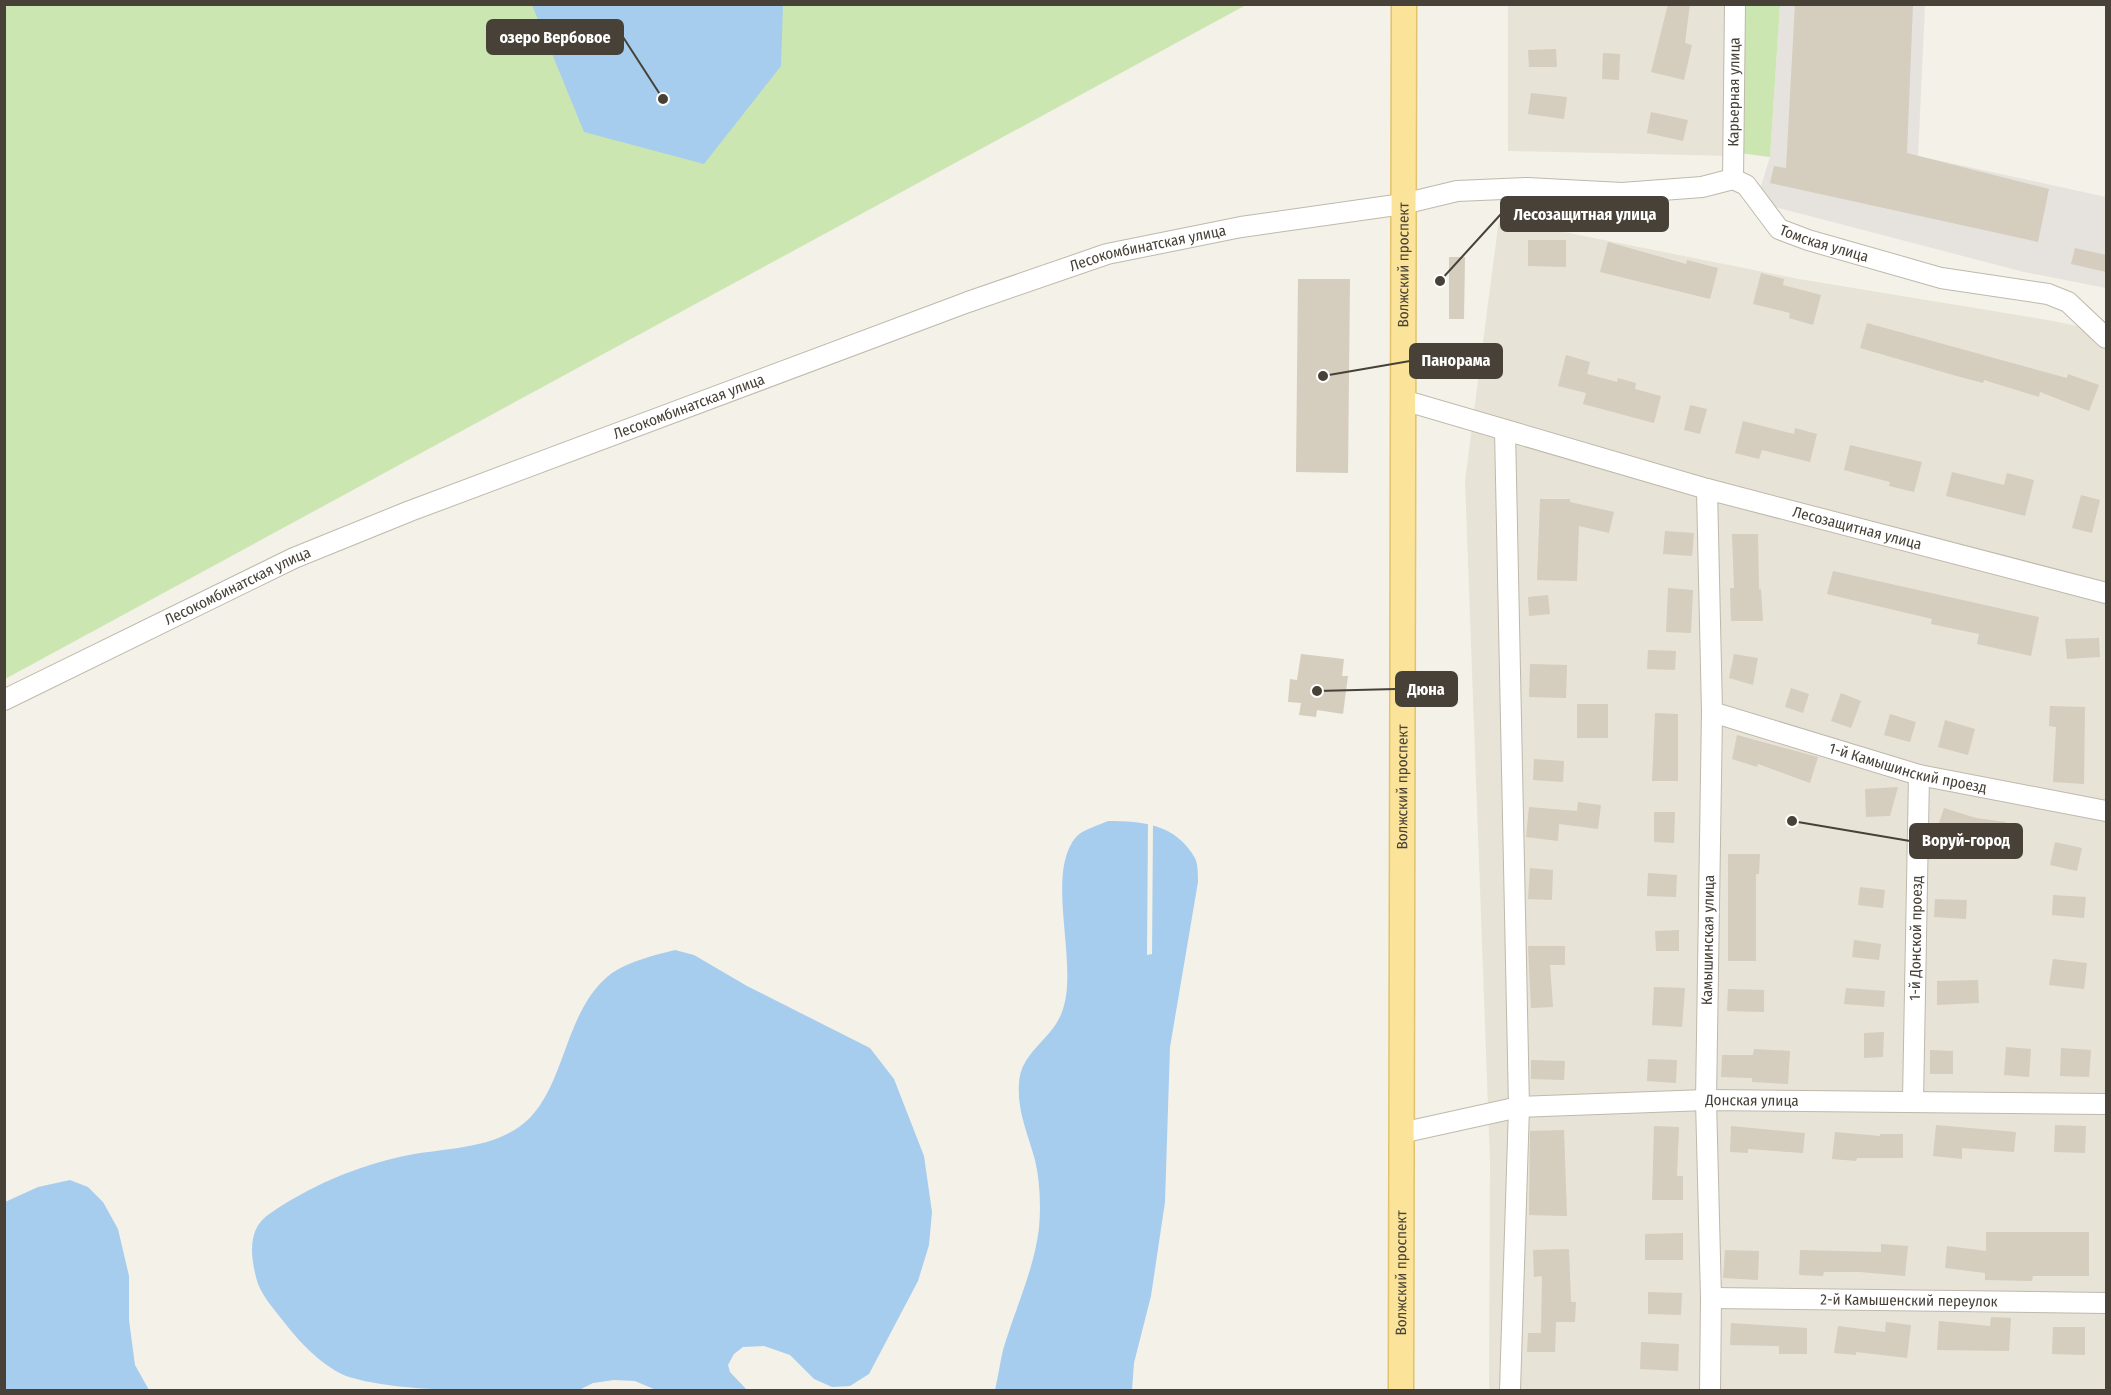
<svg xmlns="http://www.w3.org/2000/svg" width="2111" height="1395" viewBox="0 0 2111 1395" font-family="'Fira Sans Condensed',sans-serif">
<rect width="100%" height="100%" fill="#f4f1e8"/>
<g fill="#e7e3d6">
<polygon points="1508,5 1731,5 1733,156 1508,151"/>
<polygon points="1499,219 1799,279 2053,321 2106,332 2106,1390 1489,1390 1490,1161 1465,481"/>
</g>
<polygon fill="#e6e2dd" points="1780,5 1925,5 1918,156 2106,197 2106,288 2024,272 1756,202 1770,157"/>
<g fill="#cce6b2">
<polygon points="5,5 1246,5 5,679"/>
<polygon points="1738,5 1780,5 1770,157 1739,153"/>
</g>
<g fill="#a7cdee">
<polygon points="532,5 783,5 781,66 704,164 584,132"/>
<path d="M1108 821C1142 821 1176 824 1195 858 1198 864 1198 875 1198 882L1170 1047 1165 1202 1151 1296 1134 1363 1132 1390H995C998 1377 1000 1363 1003 1350 1015 1309 1034 1270 1039 1228 1041 1206 1040 1181 1035 1160 1028 1134 1017 1111 1019 1084 1020 1052 1052 1040 1062 1012 1080 965 1044 875 1076 837 1082 830 1099 825 1108 821Z"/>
<path d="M675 950 694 955 747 986 870 1048 894 1079 924 1156 932 1212 929 1245 918 1281 869 1374 850 1386 832 1387 814 1379 790 1355 764 1346 743 1347 734 1354 728 1365 730 1372 747 1390H656L635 1381 614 1380 593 1383 579 1390C514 1390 409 1395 349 1377 324 1368 300 1343 284 1322 274 1309 259 1293 256 1277 251 1257 247 1230 268 1215 307 1187 357 1166 404 1156 442 1148 486 1150 519 1127 535 1116 545 1099 553 1081 569 1045 578 998 612 973 630 961 655 955 675 950Z"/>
<polygon points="70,1180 88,1187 103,1202 118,1229 129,1276 129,1320 135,1365 149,1390 5,1390 5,1202 38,1187"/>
</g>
<polygon fill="#f4f1e8" points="1148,824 1153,824 1152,954 1147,955"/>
<g fill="#d5cdbe">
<polygon points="1668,4 1690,4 1685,43 1692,45 1684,80 1651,72"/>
<polygon points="1795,4 1913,4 1907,153 2049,189 2038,242 1770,183 1774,166 1786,168"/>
<polygon points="1556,49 1557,67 1529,67 1528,50"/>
<polygon points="1603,53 1620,54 1619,80 1602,79"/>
<polygon points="1531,93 1567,97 1564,119 1528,114"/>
<polygon points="1651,112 1688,120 1683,141 1647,133"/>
<polygon points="1528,240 1566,240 1566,267 1528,266"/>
<polygon points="1608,242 1686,264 1687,260 1718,268 1710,299 1600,272"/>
<polygon points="2075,248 2106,255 2106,272 2071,264"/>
<polygon points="1449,257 1465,257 1464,319 1449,319"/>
<polygon points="1761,273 1784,279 1783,285 1821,295 1813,325 1789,318 1790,313 1753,304"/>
<polygon points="1298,279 1350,279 1348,473 1296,472"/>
<polygon points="1867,323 2067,378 2068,374 2099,385 2089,411 2040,392 2039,397 1984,380 1983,383 1953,375 1860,348"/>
<polygon points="1566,355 1590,362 1587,374 1617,382 1618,378 1636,383 1635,389 1661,396 1654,423 1583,404 1586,393 1558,386"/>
<polygon points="1690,405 1707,409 1700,434 1684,430"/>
<polygon points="1743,421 1794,434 1795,428 1817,434 1810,462 1762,450 1759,459 1735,453"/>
<polygon points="1850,445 1922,462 1914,492 1889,486 1890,482 1844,470"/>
<polygon points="1952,472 2004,485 2007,473 2034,480 2025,516 1946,496"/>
<polygon points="2081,495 2100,500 2092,533 2072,528"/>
<polygon points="1540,499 1570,499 1570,502 1614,512 1609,533 1579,526 1577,581 1537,580"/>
<polygon points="1665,531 1694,533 1692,556 1663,554"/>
<polygon points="1732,534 1758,534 1759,589 1761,589 1763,621 1731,621 1730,588 1734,588"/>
<polygon points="1833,571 2039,617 2031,656 1977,644 1979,634 1931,624 1932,619 1827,594"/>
<polygon points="1668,588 1693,590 1691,633 1666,632"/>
<polygon points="1548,595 1550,614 1529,616 1528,597"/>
<polygon points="2099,638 2100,657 2067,659 2065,639"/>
<polygon points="1648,650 1676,651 1675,670 1647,669"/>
<polygon points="1301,654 1344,659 1342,676 1348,676 1343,714 1317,710 1316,717 1299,715 1301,703 1288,702 1290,679 1297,680"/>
<polygon points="1734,654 1758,658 1753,685 1729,678"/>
<polygon points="1530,664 1567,665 1566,698 1529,697"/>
<polygon points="1791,688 1809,694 1803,713 1785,707"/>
<polygon points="1841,693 1861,701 1851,728 1831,721"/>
<rect x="1577" y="704" width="31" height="34"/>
<polygon points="2050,706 2085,707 2084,784 2053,782 2056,727 2049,726"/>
<polygon points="1655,713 1678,714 1678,781 1652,781"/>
<polygon points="1890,714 1916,722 1910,742 1884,735"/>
<polygon points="1945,720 1975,729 1968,755 1938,747"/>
<polygon points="1737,735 1818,757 1810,783 1758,764 1757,767 1732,759"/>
<polygon points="1534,759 1564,761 1563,782 1533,780"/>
<polygon points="1898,787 1890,816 1866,817 1865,789"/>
<polygon points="1578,802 1601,805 1598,829 1559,824 1558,841 1526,837 1529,807 1577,811"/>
<polygon points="1944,808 1976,818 2006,822 2002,846 1956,841 1935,835"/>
<polygon points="1654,812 1675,812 1674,843 1654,842"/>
<polygon points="2055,842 2082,848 2077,871 2050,865"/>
<polygon points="1728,854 1760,854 1759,874 1756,874 1756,961 1728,961"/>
<polygon points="1530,868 1553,870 1552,900 1528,899"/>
<polygon points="1648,873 1677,875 1676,897 1647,896"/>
<polygon points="1860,887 1885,890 1883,908 1858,905"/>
<polygon points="2053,895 2086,897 2084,918 2052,915"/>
<polygon points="1935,899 1967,900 1966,919 1934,917"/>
<polygon points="1679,930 1679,951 1656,951 1655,931"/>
<polygon points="1854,940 1881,944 1879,960 1852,957"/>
<polygon points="1528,946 1565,946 1565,965 1550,965 1553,1007 1531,1008"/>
<polygon points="2053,959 2087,963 2084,989 2049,985"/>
<polygon points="1978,980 1979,1003 1937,1005 1937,981"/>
<polygon points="1654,987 1685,988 1682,1027 1652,1025"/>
<polygon points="1846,988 1885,991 1884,1007 1844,1004"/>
<polygon points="1728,989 1764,990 1764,1012 1727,1011"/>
<polygon points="1884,1032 1883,1057 1864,1058 1864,1033"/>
<polygon points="2006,1047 2031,1049 2029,1077 2004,1075"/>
<polygon points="2061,1048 2091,1050 2089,1077 2060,1076"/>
<polygon points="1754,1049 1790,1051 1788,1084 1752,1082 1752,1078 1721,1077 1722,1055 1753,1055"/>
<polygon points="1930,1050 1953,1051 1953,1074 1930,1074"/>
<polygon points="1648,1059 1677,1060 1676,1083 1647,1081"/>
<polygon points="1531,1060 1565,1061 1564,1080 1531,1079"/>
<polygon points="1936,1125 2016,1132 2014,1152 1962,1148 1962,1159 1933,1156"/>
<polygon points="2055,1125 2086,1126 2085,1153 2054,1152"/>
<polygon points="1654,1126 1679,1127 1677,1176 1683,1176 1683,1200 1652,1200"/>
<polygon points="1731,1126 1805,1133 1803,1153 1748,1149 1748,1153 1730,1152"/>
<polygon points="1564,1130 1567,1216 1529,1215 1530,1131"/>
<polygon points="1835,1132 1880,1136 1880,1134 1903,1134 1903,1158 1857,1158 1856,1161 1832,1159"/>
<polygon points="1986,1232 2089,1232 2089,1276 2033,1276 2032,1281 1985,1280 1985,1273 1945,1268 1947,1246 1986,1251"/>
<polygon points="1683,1233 1683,1260 1645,1260 1645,1234"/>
<polygon points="1881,1244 1908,1246 1905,1276 1860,1272 1824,1272 1823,1276 1799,1275 1800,1250 1881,1252"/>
<polygon points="1569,1249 1571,1302 1576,1302 1575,1322 1556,1322 1555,1352 1527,1352 1528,1333 1541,1333 1542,1276 1534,1277 1533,1250"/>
<polygon points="1725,1250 1759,1251 1758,1280 1723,1278"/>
<polygon points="1648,1292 1682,1293 1681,1315 1648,1314"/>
<polygon points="1991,1317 2011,1318 2009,1351 1937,1350 1939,1321 1990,1326"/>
<polygon points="1886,1322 1911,1325 1907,1358 1856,1352 1856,1355 1834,1353 1838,1326 1885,1332"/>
<polygon points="1731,1323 1807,1328 1807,1354 1779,1354 1779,1346 1730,1345"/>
<polygon points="2053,1327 2085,1327 2085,1355 2052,1354"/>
<polygon points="1641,1342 1679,1344 1678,1371 1640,1369"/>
</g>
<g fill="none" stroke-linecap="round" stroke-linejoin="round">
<defs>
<g id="minor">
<path id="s1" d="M1733 179 1735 4"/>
<path id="s2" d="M1403 400 1707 489 2106 593"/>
<polyline points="1505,430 1519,1107 1510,1390"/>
<polyline points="1707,489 1712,712 1706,1100 1711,1298 1710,1390"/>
<path id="s3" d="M4 700 294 558 410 511 968 302 1107 254 1241 227 1403 204 1457 191 1527 188 1622 193 1702 187 1733 179 1746 185 1779 229 1808 240 1941 278 2048 294 2068 302 2106 338"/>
<path id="s4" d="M1712 712 1919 775 2106 811"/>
<path id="s5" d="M1913 1100 1919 775"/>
<path id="s6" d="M1401 1133 1519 1107 1706 1100 2106 1104"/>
<path id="s7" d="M1711 1298 2106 1303"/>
</g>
<g id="major">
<path id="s8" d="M1401 1390 1404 4"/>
</g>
</defs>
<use href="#minor" stroke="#bfb9ab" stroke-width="22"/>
<use href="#major" stroke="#e0c36a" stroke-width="27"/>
<use href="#minor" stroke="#fff" stroke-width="20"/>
<use href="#major" stroke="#fbe49a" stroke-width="24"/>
</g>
<g text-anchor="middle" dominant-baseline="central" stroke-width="5" stroke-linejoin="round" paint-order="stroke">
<g font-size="15" fill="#474137" stroke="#fff">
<text stroke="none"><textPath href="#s1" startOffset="87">Карьерная улица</textPath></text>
<text stroke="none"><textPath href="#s3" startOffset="1941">Томская улица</textPath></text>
<text stroke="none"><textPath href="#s3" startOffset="1232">Лесокомбинатская улица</textPath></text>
<text stroke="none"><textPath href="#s8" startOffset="1125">Волжский проспект</textPath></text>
<text stroke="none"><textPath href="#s3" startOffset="746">Лесокомбинатская улица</textPath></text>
<text stroke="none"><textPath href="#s2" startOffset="472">Лесозащитная улица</textPath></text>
<text stroke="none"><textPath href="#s3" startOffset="260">Лесокомбинатская улица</textPath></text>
<text stroke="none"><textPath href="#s4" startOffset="204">1-й Камышинский проезд</textPath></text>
<text stroke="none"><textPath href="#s8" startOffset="603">Волжский проспект</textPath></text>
<text stroke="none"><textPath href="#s5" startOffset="162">1-й Донской проезд</textPath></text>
<text transform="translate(1708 940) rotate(-89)">Камышинская улица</text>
<text stroke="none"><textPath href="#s6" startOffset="354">Донская улица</textPath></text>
<text stroke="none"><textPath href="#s8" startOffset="117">Волжский проспект</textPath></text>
<text stroke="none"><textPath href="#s7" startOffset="198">2-й Камышенский переулок</textPath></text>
</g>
</g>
<path fill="none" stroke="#474137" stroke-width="2" d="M663 99L623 37M1440 281L1501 214M1323 376L1410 361M1317 691L1396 689M1792 821L1910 841"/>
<g fill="#474137" stroke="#fff" stroke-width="2">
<circle cx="663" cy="99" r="6"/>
<circle cx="1440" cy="281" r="6"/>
<circle cx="1323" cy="376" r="6"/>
<circle cx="1317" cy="691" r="6"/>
<circle cx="1792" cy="821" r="6"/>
</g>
<g fill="#474137" stroke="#474137" stroke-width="2">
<rect x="487" y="20" width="136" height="34" rx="6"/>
<rect x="1501" y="197" width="167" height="34" rx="6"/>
<rect x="1410" y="344" width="92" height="34" rx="6"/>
<rect x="1396" y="672" width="61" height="34" rx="6"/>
<rect x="1910" y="824" width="112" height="34" rx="6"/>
</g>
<g font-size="16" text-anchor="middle" font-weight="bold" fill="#fff">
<text x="555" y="43">озеро Вербовое</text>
<text x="1585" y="220">Лесозащитная улица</text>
<text x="1456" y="366">Панорама</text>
<text x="1426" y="695">Дюна</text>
<text x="1966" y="846">Воруй-город</text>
</g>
<rect width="2111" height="1395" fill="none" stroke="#474137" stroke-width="12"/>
</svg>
